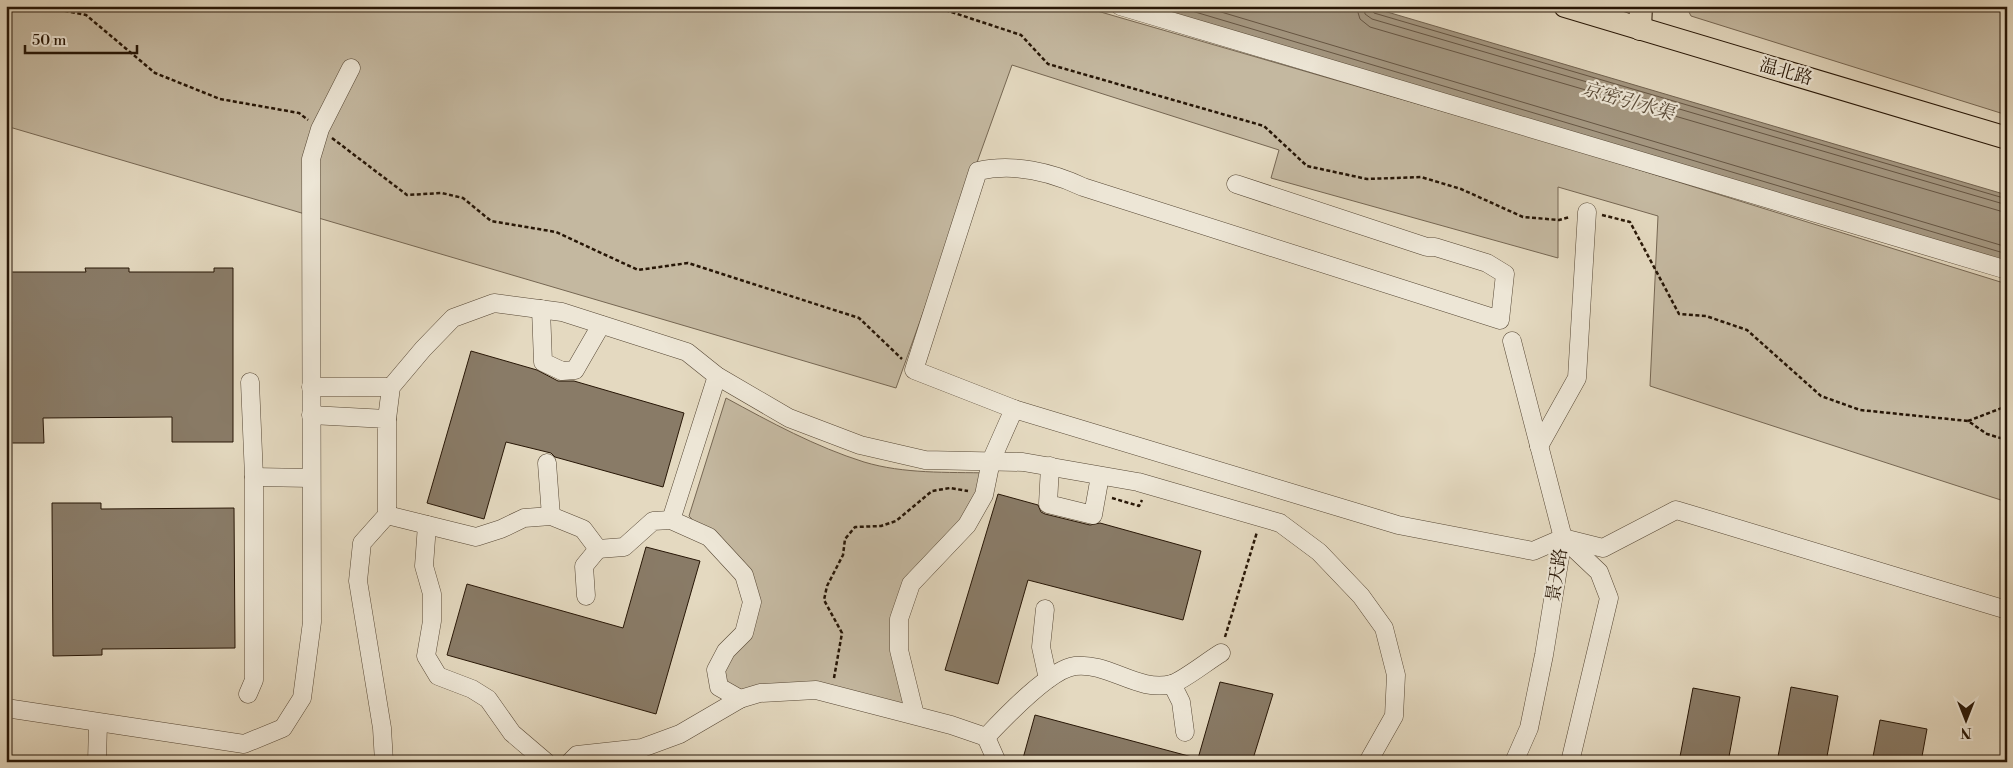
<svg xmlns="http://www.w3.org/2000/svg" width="2013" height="768" viewBox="0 0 2013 768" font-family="'Libre Bodoni','Noto Serif SC',serif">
<rect width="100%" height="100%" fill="#e4d9c0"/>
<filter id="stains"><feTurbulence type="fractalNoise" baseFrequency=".004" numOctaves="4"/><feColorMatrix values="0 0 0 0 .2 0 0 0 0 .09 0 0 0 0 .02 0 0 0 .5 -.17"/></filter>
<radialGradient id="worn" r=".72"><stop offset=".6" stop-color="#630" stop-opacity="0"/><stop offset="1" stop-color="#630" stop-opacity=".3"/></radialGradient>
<g fill="#c4b8a0" stroke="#766753">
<polygon points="6,6 1080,6 1556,144 2007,284 2007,502 1650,386 1658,216 1558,187 1558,258 1271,178 1279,150 1012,65 896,388 6,126"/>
<polygon points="1686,6 2007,6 2007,115 1691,16"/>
<path d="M726 398C770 422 816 447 864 462 904 474 947 472 989 473L984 495 935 560 899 619 915 715 816 690 740 699 716 670 744 633V575L689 516Z"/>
</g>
<polygon fill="#a49781" stroke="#726350" points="1137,6 1367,6 2007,195 2007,266"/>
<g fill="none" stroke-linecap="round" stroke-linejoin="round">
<g stroke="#665644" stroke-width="1">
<polyline points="1175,6 2007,254"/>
<polyline points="1201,6 2007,247"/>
<polyline points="1356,6 1360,19 1370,27 2007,213"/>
<polyline points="1364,6 1365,14 1372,19 2007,205"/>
<polyline points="1370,6 1374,13 2007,199"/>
</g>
</g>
<g fill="#897b67" stroke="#271606">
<polygon points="85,268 129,268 129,272 214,272 214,268 233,268 233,442 172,442 172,417 43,418 44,443 6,443 6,272 86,272"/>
<polygon points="471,351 537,370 558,381 574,381 684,413 663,487 555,457 551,453 506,442 484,519 427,503"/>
<polygon points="998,494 1038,505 1041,512 1045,514 1090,525 1100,523 1201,551 1183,620 1028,580 998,684 945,670"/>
<polygon points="52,503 101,503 101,509 234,508 235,648 102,649 102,655 53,656"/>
<polygon points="646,547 700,561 656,714 447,655 467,584 623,628"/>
<polygon points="1220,682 1273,694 1252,762 1197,762"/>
<polygon points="1791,687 1838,696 1826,762 1777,762"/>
<polygon points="1693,688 1740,697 1728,762 1679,762"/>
<polygon points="1035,715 1196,758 1196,762 1022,762"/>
<polygon points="1880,720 1927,729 1921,762 1872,762"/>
</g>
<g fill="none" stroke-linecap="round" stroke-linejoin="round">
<defs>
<g id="minor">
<polyline points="1120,6 2007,270"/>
<path d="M1236 184 1427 247H1435L1487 263 1505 274 1500 320 1083 187C1051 172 1013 163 978 171L914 370 1014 409 1398 525 1533 551 1563 538 1603 548 1676 510 2007 610"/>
<polyline points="541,309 543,362 562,371 575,370 601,325"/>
<polyline points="1512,341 1563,538 1544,655 1529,728 1514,762"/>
<polyline points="311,387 391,387"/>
<polyline points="311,415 387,419 387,515 362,543 358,581 382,728 384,762"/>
<polyline points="387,419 391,387 423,349 453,318 494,303 562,312 687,352 717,376 789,418 860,445 925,460 1023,462 1138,482 1280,523 1319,552 1361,596 1384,628 1396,675 1394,716 1368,762"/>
<polyline points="1539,446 1577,378 1587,212"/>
<polyline points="547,463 551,516"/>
<polyline points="1050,466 1048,504 1093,515 1100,476"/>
<polyline points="254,477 311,478"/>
<polyline points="387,515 476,537 501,529 524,518 551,516 583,529 598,549 624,547 653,521 671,520 709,537 744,575 752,602 744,633 726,651 716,670 719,687 740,699"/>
<polyline points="671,520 717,376"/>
<polyline points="427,525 424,566 432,594 432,621 426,656 438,676 472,689 488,699 512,733 546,762"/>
<polyline points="1564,539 1599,572 1609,598 1570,762"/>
<polyline points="586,596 584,566 598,549"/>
<polyline points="1045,609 1041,647 1048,679"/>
<polyline points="1172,684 1181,702 1185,732"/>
<polyline points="248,694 254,680 254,477 250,382"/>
<polyline points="6,708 244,744 283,728 302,698 312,622 311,159 320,129 351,68"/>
<polyline points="915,715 899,650 899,619 911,584 967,525 984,495 991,461 1014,409"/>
<polyline points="986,737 997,762"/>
<polyline points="97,762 98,723"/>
<path d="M570 762 577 755 642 748 680 734 740 699 760 693 816 690 951 725 986 737C1004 718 1050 669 1075 666 1109 662 1138 693 1172 684 1184 680 1209 660 1221 653"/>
</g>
<g id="major">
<polyline points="1565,6 2007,138"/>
<polyline points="1640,29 1641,6"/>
</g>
</defs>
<use href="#minor" stroke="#564734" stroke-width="19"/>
<use href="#major" stroke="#271606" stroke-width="24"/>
<g stroke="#271606" stroke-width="2.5" stroke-dasharray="4 2.5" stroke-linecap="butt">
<polyline points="39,6 86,15 155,73 220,99 299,113 308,120"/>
<polyline points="933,6 1021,35 1048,64 1264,126 1307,166 1367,179 1421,177 1461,189 1523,217 1559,220 1570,217"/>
<polyline points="6,11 24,6"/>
<polyline points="332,138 407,195 442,193 463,198 491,221 556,232 638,270 688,263 859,318 902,359"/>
<polyline points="1602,215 1630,222 1679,314 1706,316 1747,330 1821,396 1860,410 1968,421 1987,434 2007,440"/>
<polyline points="1968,421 2007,406"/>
<polyline points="1112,498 1139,506 1142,500"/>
<polyline points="1225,637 1257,532"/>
<polyline points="834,678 842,633 824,600 827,586 843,555 845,539 855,527 881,526 896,521 932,491 950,488 968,491"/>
</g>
<use href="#minor" stroke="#ede6d6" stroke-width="18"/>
<use href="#major" stroke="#e4d9c0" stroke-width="22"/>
</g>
<g text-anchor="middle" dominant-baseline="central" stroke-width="4.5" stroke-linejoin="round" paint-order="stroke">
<g font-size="18" fill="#271606" stroke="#ede6d6">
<text transform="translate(1786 72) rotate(16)">温北路</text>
<text transform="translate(1557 575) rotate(-81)">景天路</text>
</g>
<g font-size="19" font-style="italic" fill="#594a37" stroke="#ede6d6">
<text transform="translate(1628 101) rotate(16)">京密引水渠</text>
</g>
</g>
<rect width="2013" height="768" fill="none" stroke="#e4d9c0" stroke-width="25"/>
<rect x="8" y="8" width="1998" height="753" fill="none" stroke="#271606" stroke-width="2.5"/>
<rect x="12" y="12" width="1988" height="743" fill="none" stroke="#271606"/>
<g transform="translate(1966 720) rotate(180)" stroke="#ede6d6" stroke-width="4" paint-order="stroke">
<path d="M0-4L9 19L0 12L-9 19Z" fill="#271606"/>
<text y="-8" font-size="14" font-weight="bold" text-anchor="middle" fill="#271606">N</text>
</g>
<path d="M25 45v8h112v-8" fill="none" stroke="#271606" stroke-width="2.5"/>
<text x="32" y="45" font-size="15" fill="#271606" stroke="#ede6d6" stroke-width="4" paint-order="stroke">50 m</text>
<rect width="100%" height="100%" filter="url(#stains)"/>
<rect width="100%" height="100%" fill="url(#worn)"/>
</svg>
